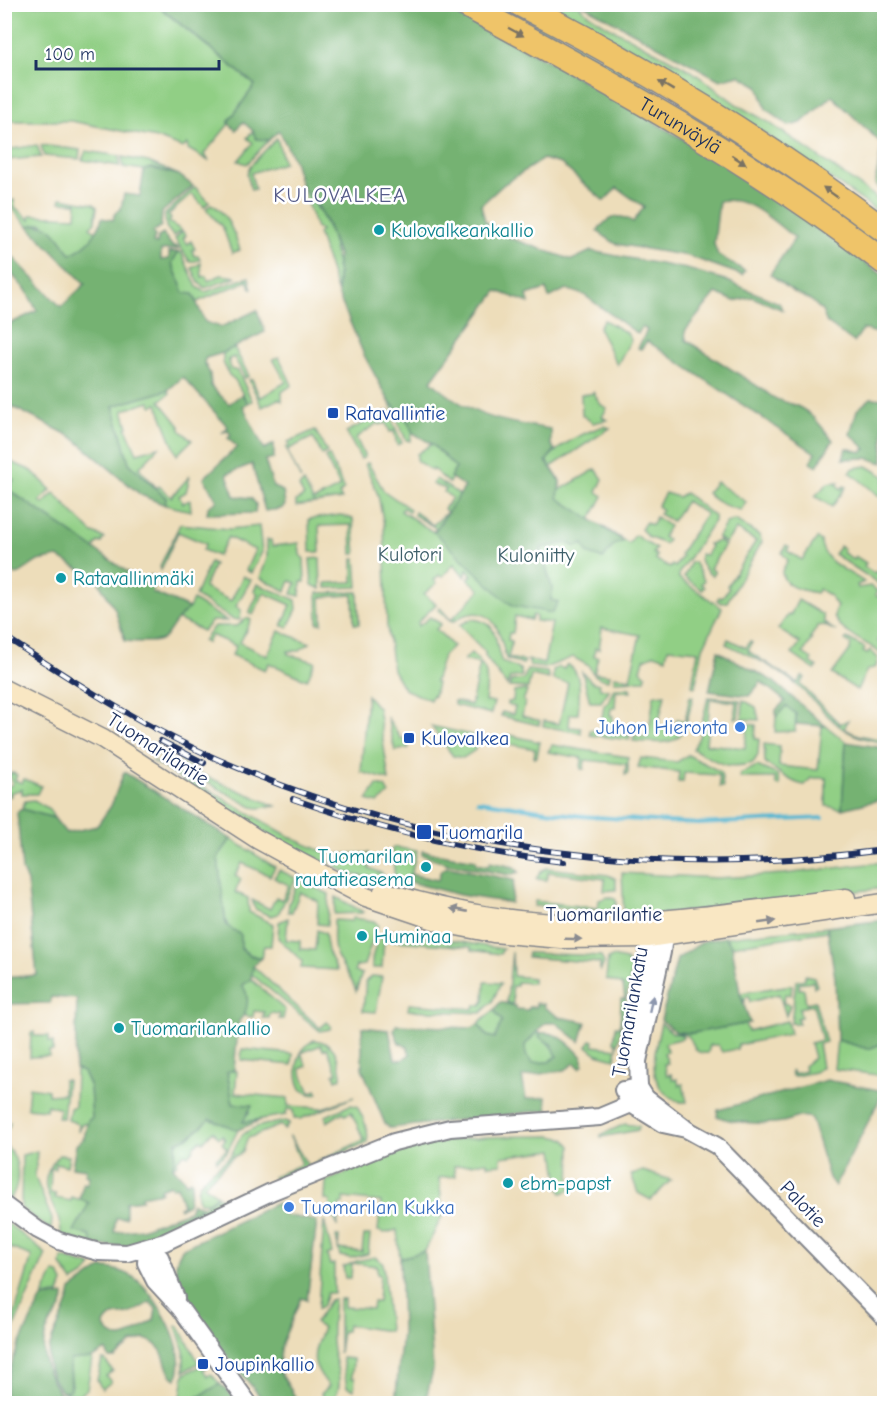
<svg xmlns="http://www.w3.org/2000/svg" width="889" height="1408" viewBox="0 0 889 1408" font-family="'Comic Neue',sans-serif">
<rect width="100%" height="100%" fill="#fff"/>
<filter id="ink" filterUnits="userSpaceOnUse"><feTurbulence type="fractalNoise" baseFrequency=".0167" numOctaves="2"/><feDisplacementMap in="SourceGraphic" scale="12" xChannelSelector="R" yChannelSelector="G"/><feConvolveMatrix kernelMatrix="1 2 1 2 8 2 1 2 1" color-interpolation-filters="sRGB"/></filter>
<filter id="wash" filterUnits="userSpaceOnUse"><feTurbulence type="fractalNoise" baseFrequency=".008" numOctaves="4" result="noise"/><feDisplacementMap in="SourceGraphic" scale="24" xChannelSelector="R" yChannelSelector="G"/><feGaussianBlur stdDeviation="1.35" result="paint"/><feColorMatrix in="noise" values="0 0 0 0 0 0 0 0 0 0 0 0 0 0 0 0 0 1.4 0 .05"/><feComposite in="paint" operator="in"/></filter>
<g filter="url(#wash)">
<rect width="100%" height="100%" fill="#edddba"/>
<g fill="#91cf85" stroke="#567f72" stroke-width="1.5">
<polygon points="5,5 156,5 255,85 229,121 229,124 204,154 209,161 188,149 187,144 183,148 156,138 71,121 5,121"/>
<polygon points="487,5 502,5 532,19 698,115 884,241 884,250"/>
<path d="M548 5H579L587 13 609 27 690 70 739 106 768 122 873 195 884 205V216C776 139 666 66 548 5Z"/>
<polygon points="253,131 257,139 269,140 247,164 238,161 253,143 247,138"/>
<polygon points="277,138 284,163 251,173 255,189 251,190 247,174 250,166"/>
<polygon points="37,145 41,157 7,160 5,150"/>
<polygon points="41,145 80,150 79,159 44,156"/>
<polygon points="86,151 119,156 120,166 82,160"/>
<polygon points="122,157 148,162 179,175 151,168 144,170 123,167"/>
<path d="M301 185C332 225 338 245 338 294L318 233 321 230 316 228Z"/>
<polygon points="195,187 209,202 204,207 192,194 168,215 171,219 169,222 181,230 173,236 166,227 165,214"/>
<polygon points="61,198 94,204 97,207 95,222 90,227 97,233 89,244 71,254 57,235 42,223 28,226 6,202 14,200 15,207 30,220 30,215 76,217 77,203 60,202"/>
<path d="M211 204C225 209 236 236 240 250L232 253 223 228 206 209Z"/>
<polygon points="182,231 186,235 183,239 188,244 191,241 195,249 192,250 194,256 198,256 200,260 190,262 175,239"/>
<polygon points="178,252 181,252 197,287 205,292 249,277 252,290 247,281 197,302 193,294 184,293 172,263"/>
<polygon points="201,263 202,277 206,276 208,281 221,275 237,277 205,288 199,283 192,268"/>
<polygon points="604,320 627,333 631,340 617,365 600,331 599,326"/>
<polygon points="234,347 249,376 245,378 234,357 229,359 230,369 238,371 252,401 248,403 235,380 229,375 223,362 223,353"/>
<polygon points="279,357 292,385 282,392 282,401 278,399 262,407 249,380 252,379 260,398 286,382 273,359"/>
<polygon points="168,390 170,393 160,401 180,426 180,430 192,440 177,455 157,404 152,406 150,402 123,410 128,427 126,428 137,453 159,447 139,468 157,488 159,486 171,497 190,476 186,492 179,496 183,503 190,500 191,511 165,505 166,498 129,463 113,406"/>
<polygon points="593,392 601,405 607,408 602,417 607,420 593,423 582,415 581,394 591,394"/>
<polygon points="389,401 407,420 413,433 411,435 411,441 406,440"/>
<polygon points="388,411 402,443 397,445 394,431 390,432 386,423 380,425 378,423 356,438 365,457 361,459 346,432"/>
<path d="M604 426 610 428 551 467 560 481V490L596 469 603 479 597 492 603 496 590 521 605 528 629 544 635 535 656 549 653 553 657 556 655 559 670 568 672 565 675 567 682 556 680 554 706 514 686 501 672 521 659 514 662 510 657 506 665 493 678 497 685 493 714 516V521L679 573V578L722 608 703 648 695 687 692 686 698 651 668 648 666 658 655 654 644 659 641 670 646 675 645 680 614 681V676L630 679 640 635 602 628 599 649 595 648 594 656 598 657 594 673 610 675 609 680C598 679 593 676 589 666L573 657 545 668 530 666 528 660 544 664 552 623 536 621V616L533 615 531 620 515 616 513 633H509L508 640 512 641 508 658 525 661 523 664 506 659C501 637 496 605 465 615 460 617 457 620 452 622L438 610 440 608 451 620 480 590 468 579 472 575 467 570 465 577 454 564 442 577 439 575 434 580 437 583 424 594 436 604 418 622 419 626 430 617 441 624 436 629 453 646 443 656 435 682 437 683 434 696 432 695 430 700 404 689 393 670 387 626 384 525 378 495 365 464 368 463 384 491 410 509 409 512 403 508 401 511 433 532 436 528 414 515 415 512 433 525 447 512 444 509 452 498 444 492 446 489 432 484 436 479 460 495 465 487 550 466 546 461C560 444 583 433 604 426Z"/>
<polygon points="315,430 327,452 322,455 313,437 287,450 301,480 286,448 289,446 288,442"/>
<polygon points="432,444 456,468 449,483 433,469 432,471 417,461 417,454"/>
<polygon points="329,455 344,489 339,494 342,499 296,506 296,501 304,496 299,487 304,482 313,501 340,487 325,457"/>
<polygon points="4,459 32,471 51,490 40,501 43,504 54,493 91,532 104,538 101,543 98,542 94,549 8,489 5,477"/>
<polygon points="867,466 884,476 884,500 850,472 854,468"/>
<path d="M716 482 746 502 741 510C729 508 715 502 707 493Z"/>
<polygon points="839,482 837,485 841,489 844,486 846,487 832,507 815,496 828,483"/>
<polygon points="341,515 353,519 356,554 352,554 351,525 319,526 320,552 310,552 309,519"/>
<polygon points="656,517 669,526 663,537 668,540 665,544 648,537 641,529 646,522 652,525"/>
<polygon points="735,520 759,535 762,542 727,602 721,603 717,600 719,597 722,598 729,588 727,586 756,541 736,529 726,543 717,538 726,523"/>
<polygon points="180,524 229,529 259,526 262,552 251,573 246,570 255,550 228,537 218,556 203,550 206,544 178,532 161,570 160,566"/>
<path d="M817 538 821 541C821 561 848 571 864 582L857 585 858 588 870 586 878 591 875 595 878 597 881 593 884 596V635L877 640 884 650V657C869 640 842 637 834 616L837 606 830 596 819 589 816 593C803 590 782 588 782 571L788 560 782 553 786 545 789 547 787 551 802 560Z"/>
<polygon points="267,540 271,540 272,546 299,543 300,555 304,559 305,582 301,582 300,596 292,594 296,583 290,581 286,591 260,578 267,558"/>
<path d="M719 541 725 545 710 568 715 572 712 576C705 570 699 564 700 554L706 555 711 546 708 544Z"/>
<polygon points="840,546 844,549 842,552 853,559 855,556 866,563 864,567 874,573 877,571 884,575 884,587 834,554"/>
<polygon points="320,558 321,589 312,585 310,559"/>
<polygon points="353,558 356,558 358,587 326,588 326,583 353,582"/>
<polygon points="210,562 214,564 204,588 231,601 243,576 251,580 236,606 241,610 240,620 232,619 195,596"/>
<polygon points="691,562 694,562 704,580 701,584 704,587 702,590 684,577"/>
<polygon points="257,584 296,600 297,609 288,627 282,626 291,605 264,593 253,615 249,613 258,594 254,591"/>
<polygon points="358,592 359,624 354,624 353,595 321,597 322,623 318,623 317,593"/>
<polygon points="193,600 227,621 212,621 203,631 177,619 189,608"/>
<polygon points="798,600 823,615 824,623 836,631 823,625 818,626 810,638 812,639 803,653 812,659 811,662 817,667 815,670 792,654 800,643 778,629 788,615 790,616"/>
<polygon points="247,618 251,620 240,643 267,656 279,631 310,643 298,651 288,651 288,654 315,662 307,680 269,663 265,670 232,655 236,646 211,635 207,643 203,641 214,626 237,626"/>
<path d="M472 619C502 622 493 642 502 662L520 669 522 676 510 678 507 686 485 656V652L459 625Z"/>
<polygon points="847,638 865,648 863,652 867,654 870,650 878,658 876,667 867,670 857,690 832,674 850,650 851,644 845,640"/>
<path d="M728 639 746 648 750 641 752 643 748 651 797 683 803 676 805 678 800 684 840 724 848 720 844 729 858 735 884 740V742C836 737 831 715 798 686 777 668 751 656 726 644Z"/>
<path d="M471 653C491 671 487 678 485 702H494L491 714 454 705V701L471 705 480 664 464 660Z"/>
<path d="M567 664C584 673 579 697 578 714H570L569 727 581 728V733L543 726 544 721 559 724 568 683 553 680V670L559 667 564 669Z"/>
<polygon points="527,670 547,672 549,679 531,675 528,688 509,687 511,681 524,679"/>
<polygon points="582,672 592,682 599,684 600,688 609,690 601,702 590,702"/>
<polygon points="614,688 630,688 631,692 616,690 615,708 611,708 610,715 613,716 611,733 630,735 629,740 590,735 590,730 600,731 604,705 608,702"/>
<polygon points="525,690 527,691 523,701 525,702 522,716 540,721 539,725 501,716 502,712 513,715 515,707 508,705 508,702 513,701 514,692"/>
<path d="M665 694 658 726 674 730 677 719 685 721 690 696 693 697C682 744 681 745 633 741L634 735 648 737 654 695Z"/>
<polygon points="367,695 378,708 389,780 361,772"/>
<path d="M708 697 740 700 738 718H735L737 702 710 699 706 744 745 748 748 724 756 725 755 739H759L758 755 753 763C726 771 716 761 693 749L699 737Z"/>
<polygon points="743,700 756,707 759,720 742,719"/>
<polygon points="786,705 796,714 795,731 775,732 776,717"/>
<polygon points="387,717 401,739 404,738 409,748 395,751"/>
<polygon points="431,726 477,736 475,750 463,758 453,756"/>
<path d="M822 726H826L846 742 842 809 826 806V778H811L805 785C792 784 777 770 765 763L764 744 780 746 779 766 818 770Z"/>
<polygon points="510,735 540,742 537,756 534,758 535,749 504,743 506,736"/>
<polygon points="127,738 205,776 276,806 259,808 252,807"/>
<polygon points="552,745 628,757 628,773 625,775 626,764 585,760 584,769 581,769 582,758 548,752"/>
<polygon points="688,755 721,772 723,787 720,787 719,775 684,773 683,782 678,782 679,772 638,767 641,758 677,762"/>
<polygon points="151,760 186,777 294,839 329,854 330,865 276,840"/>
<polygon points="757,766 778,775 780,786 776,785 775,778 740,778 740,774"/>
<polygon points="13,773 17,775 15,780 22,783 24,779 41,786 37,794 22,794 22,789 10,793 11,796 7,797 5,788 13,784 9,774"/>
<polygon points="377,785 385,787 389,794 378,803 367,800"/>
<polygon points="34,800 49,809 54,818 22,809 25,801"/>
<path d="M231 839 275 867 270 876 242 863 235 876 241 879 235 892 248 898 249 912 273 924 271 946H264L261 958C218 949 222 891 218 857Z"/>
<polygon points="394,847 417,851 409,882 395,879 392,849"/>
<polygon points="369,853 369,868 383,874 383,880 349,874 336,867 337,854"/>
<polygon points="884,862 884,888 624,919 622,873 717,878 784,874"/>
<polygon points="547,868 608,875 616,879 616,890 604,891 605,879 548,872 547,880 536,879 541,871"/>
<polygon points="279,870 296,878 278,914 270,916 255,909 252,900 270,909 276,897 282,900 289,885 274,878"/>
<polygon points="299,880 329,894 327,925 317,924 318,901 300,892 292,912 288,912 289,903"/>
<polygon points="336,897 363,912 362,913 334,914"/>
<polygon points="608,897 615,899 617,903 612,910 605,911 534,906 535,901 598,908 599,900"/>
<polygon points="288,918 286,940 300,941 300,949 315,950 317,930 325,933 328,951 337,970 301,968 302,961 278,938 279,922"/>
<path d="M353 918 374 921 378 925 364 965 356 966 355 972 362 974 356 991C352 977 341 967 336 954 332 944 334 931 334 920L352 921Z"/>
<polygon points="827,927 827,931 732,946 725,937"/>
<path d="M388 930 503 949 500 954 471 950V947L384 940 382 968H373C369 958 378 936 388 930Z"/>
<polygon points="512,952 513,976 533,978 533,983 517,982 517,986 512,986 513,1005 507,1002"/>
<polygon points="528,953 601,956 604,963 600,972 600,963 527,957"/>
<polygon points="612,957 626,960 632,968 615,1059 597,1054 587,1046 591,1040 594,1041 593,1046 617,1049 617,1043 614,1042 616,1026 620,1027 621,999 625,999 623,985 606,979 608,959"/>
<polygon points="253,966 320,1028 327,1022 331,1026 330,1029 320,1031 251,974"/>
<polygon points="805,975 814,977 817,986 814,987 813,981 799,983 799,989 804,989 806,1003 815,1001 826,1042 818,1044 822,1067 815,1072 795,1076 792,1076 791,1070 794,1074 805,1071 804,1066 814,1058 810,1043 822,1040 813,1005 799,1008 801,1017 797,1018 799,1024 791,1023 796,981 805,979"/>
<polygon points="372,976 382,977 376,1012 363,1011 366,981"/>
<polygon points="251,979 285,1010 283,1019 279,1019 280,1014 270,1013 269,1018 263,1018 264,1012 254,1011 253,1017 245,1016 242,986"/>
<polygon points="485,982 501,983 492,1002 481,1013 408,1010 409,1004 474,1009 475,1005 481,1005 484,1001"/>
<polygon points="792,985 791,995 785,994 783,1003 790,1005 786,1016 779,994 750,1002 748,996 745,998 745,1003 740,993"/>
<polygon points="4,992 7,1004 7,1088 5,1101"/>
<polygon points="494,1010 502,1021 495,1038 487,1036 478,1024"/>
<path d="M787 1021 790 1034 738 1045 737 1049 722 1052 718 1045H710L708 1053C692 1055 696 1044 688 1036L676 1032 693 1033 745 1024 748 1031Z"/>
<path d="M661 1023 673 1033 682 1035 683 1038 665 1043 667 1051 664 1053 668 1063 664 1064 667 1075 671 1074 673 1080 677 1079 679 1085 683 1084 687 1102C679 1103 675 1100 669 1096 645 1079 656 1047 661 1023Z"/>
<path d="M538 1031C543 1039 552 1045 557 1056L549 1062 531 1063 525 1055V1045Z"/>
<polygon points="34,1032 34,1036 49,1036 49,1042 53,1042 53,1051 49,1051 49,1056 30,1057 31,1033"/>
<path d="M314 1040C335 1042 338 1055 341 1074V1078L336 1080 334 1074 337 1073 327 1048 323 1050 321 1045 301 1053 307 1066 300 1069 310 1093 316 1090 318 1094C311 1096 307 1093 301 1089 293 1072 296 1050 314 1040Z"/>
<polygon points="837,1040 868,1049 884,1043 884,1076 834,1069"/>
<polygon points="242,1049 293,1054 292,1065 241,1060"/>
<polygon points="76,1069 83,1072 90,1087 92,1118 87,1124 82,1123 78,1132 79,1124 68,1120 70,1108 75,1106"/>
<polygon points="227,1071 237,1071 235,1093 288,1098 288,1106 323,1108 354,1097 300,1119 294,1119 293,1110 287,1109 286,1115 243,1122 242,1119 249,1113 233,1104"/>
<polygon points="63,1080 67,1080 63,1118 58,1118 60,1109 47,1105 46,1110 27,1108 29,1087 48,1090 48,1095 63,1094"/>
<path d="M350 1105 357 1106C362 1116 370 1130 367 1142L276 1182 273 1177 302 1164 289 1135 308 1166 364 1140 351 1112 345 1115 343 1112 327 1122 326 1119V1116Z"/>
<polygon points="210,1119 238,1130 227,1152 217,1161 216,1158 227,1149 222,1143 225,1140 222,1135 219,1138 213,1131 203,1142 201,1140 193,1147 194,1150 188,1155 185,1153 177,1160 178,1163 173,1167 177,1142 190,1136"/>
<path d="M4 1121 10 1122 9 1127 5 1128 6 1146C21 1158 21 1187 9 1200 2 1188 4 1137 4 1121Z"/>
<path d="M285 1121 289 1123 284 1130 281 1125 248 1138 242 1153 233 1157 204 1185 217 1195 208 1202H200C188 1180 219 1169 230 1156 236 1149 236 1139 245 1133 255 1125 272 1124 285 1121Z"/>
<polygon points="625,1124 639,1126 638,1130 601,1137 601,1135"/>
<path d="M552 1136 565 1139 571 1146 570 1190 562 1193 560 1190 554 1150 501 1157V1164L488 1165 487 1162 454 1166 455 1176 439 1178 443 1214 425 1251 400 1258 397 1230 385 1233 378 1231 381 1202 344 1198 343 1204H340L337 1227 336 1221 329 1215 330 1201 325 1200 326 1181C361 1168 394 1151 431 1144 470 1135 512 1137 552 1136Z"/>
<polygon points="37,1151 35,1177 52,1219 51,1230 21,1208 22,1155"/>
<path d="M59 1155 69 1156 67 1166 56 1163 55 1169 51 1168 50 1193 56 1194 55 1198 71 1201 72 1197 89 1203 92 1245 61 1235C62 1202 27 1192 59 1155Z"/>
<polygon points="643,1171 671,1180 651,1200 638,1193 631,1174"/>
<polygon points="218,1196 222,1199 230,1196 231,1202 171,1230"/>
<polygon points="324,1220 332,1253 327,1255 330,1265 334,1264 334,1293 327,1293 323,1305 318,1309"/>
<polygon points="5,1221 46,1254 11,1334 5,1336 5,1332 9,1333 32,1256 5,1246"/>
<polygon points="364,1235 370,1235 368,1254 351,1258 340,1256 336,1237 339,1237 338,1249 362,1252"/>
<polygon points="375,1257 383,1263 389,1331 347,1325 346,1331 342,1331 339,1353 339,1299 344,1299 344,1307 372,1309 373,1302 378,1302 380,1275 377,1274 377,1266 352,1263 351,1278 345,1278 343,1267 357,1261"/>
<polygon points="62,1258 64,1258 92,1266 85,1275 73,1282 61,1265"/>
<polygon points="54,1272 59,1273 63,1283 59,1294 43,1296"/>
<path d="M334 1299C333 1313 331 1328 332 1342 333 1363 350 1389 328 1403L321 1394 329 1386C309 1362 312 1356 323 1328L315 1323 330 1300Z"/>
<polygon points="176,1326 179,1326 199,1363 184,1371 184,1351"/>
<polygon points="82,1358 92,1358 87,1389 79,1395 65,1393 72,1386 69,1360"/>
<polygon points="342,1358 353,1359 352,1378 355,1378 354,1390 347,1387"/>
<polygon points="102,1360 105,1360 113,1371 106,1376 111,1382 102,1389 97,1380"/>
<polygon points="201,1366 206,1368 203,1370 208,1376 211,1374 220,1384 203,1396 180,1404 184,1374"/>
</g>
<g fill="#74b272" stroke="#487068" stroke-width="1.5" fill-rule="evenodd">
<path d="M156 4 438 5 553 63 729 166 884 276V335L863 329 854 342 827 323 822 311 812 301 792 291 770 274 795 238C772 221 749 195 719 201L714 244 718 255 745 271 742 275 688 256 616 244 597 231C608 217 618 212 633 222L644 207 617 188 604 201 561 164 543 159 504 184 481 205 485 221 510 238 572 260 591 251 687 269 725 280 779 303 783 310 752 297 734 301 716 293 685 331 686 340 765 391C777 402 780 399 794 405 812 411 821 427 833 440L817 466 810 462 815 453 647 341 641 349 638 348 647 330 642 327 638 334 584 295 566 289 549 298 546 289 527 295 529 303 497 291 431 381C473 418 498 421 551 429V444L555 450 546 461 560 481 558 498 624 541 614 545 603 559 587 553 583 544 576 547 567 543 541 548 552 588 551 600 558 602 552 613 514 606 506 601 434 532 465 487 450 477 456 468 432 444 413 433 407 420 389 401 364 355 338 294V255L328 226 319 208 301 185 294 160 279 131 269 140 256 139 253 131 243 122 236 130 229 124V121L255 85Z"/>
<polygon points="583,5 884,5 884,195 875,184 882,144 832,96 801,123 789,126 766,109 758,86 739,75 720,80"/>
<path d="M151 168 179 175 193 186 162 212 161 226 153 232 155 236 153 243 157 244 158 237 163 234 173 247 176 246 179 249 161 250V260L169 259V252H178L172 263 184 293 193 294 205 322 221 327 257 310 265 332 223 353 206 358 204 362 210 374 211 386 229 404 242 394 248 403 243 406 264 449 274 444V458L265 460 273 487 283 491 285 505 281 509 265 511 252 464 227 474 234 496 251 498 256 504 255 513 207 514 208 507 217 501 204 478 237 447 228 438 231 435 228 431 223 432 228 427 183 377 168 390 113 406 129 463 166 498 165 505 141 495 72 437 5 403V326L37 311 26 290 5 267V249L61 307 85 284 28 226C54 220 57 236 71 254 88 245 96 237 102 218L113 220 115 213 121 209 124 194 140 196 144 170Z"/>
<polygon points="871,398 884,399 883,463 867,458 843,459 846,448 861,452 866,449 850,434 857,410"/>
<path d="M5 477 14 479 9 490 145 584 151 575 157 578 152 592 189 608C156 637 180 645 125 641L115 609 97 579 58 557 38 561 17 575 5 571Z"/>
<polygon points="718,651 773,681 826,726 796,724 796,714 786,706 776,717 776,710 785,701 761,682 749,696 709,691"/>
<polygon points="846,742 884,748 884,799 842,809"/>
<path d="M124 772 231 839 218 857 226 925 241 935V949L249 955 261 958 253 966 251 979 242 985C251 996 248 1012 239 1021L234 1070 227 1072 233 1104 252 1105 243 1122 261 1120 238 1130 210 1119 190 1136 177 1142 173 1167 187 1183 190 1180 192 1182 188 1204 180 1209 179 1207 183 1205 177 1186 172 1188 170 1185 160 1189 161 1192 141 1196 142 1200 126 1202V1218H116L114 1232 141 1229 189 1211 192 1203 203 1206 157 1239 125 1247 92 1245 90 1236 74 1231 89 1203 80 1199 83 1183 87 1184 89 1176 85 1175 86 1169 72 1167 76 1145 84 1138 88 1120 92 1118 90 1087 83 1072 75 1069 77 999 51 997 50 1003 7 1004 4 978 37 975 27 882 22 870 17 812 22 809 54 818 66 833 97 826 111 806Z"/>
<polygon points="422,851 476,860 476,864 488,866 490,862 514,867 519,872 510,875 448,864 422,855"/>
<polygon points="448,867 514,880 511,903 460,895 409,882 409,874 438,880 441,870"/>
<polygon points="884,920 884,1043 868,1049 837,1040 835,978 827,927"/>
<polygon points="725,937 732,946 740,993 750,1023 693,1033 676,1032 661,1020 677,959 704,941"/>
<path d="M500 1002 516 1006V1009L528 1010 529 1007H536V1003L544 1004V1007L559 1017 586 1022 580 1042 556 1023H545L525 1045 526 1055 532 1063 549 1062 557 1056 552 1045 539 1037 540 1033C557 1030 572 1045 582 1057L583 1065 580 1068 575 1063 565 1070 522 1077 526 1099 546 1097 548 1110 390 1128 385 1124 362 1068V1027L389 1030 395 1059 402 1060 410 1054 407 1046 399 1043 394 1031 396 1025 472 1028 478 1024 487 1036 495 1038 502 1021 494 1010Z"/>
<path d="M827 1080 884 1091 835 1186 829 1178 811 1118C801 1114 793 1120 783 1122 767 1125 731 1123 717 1116L718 1110Z"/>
<path d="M277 1203 284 1215 317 1221 307 1300 301 1298 282 1343 278 1369 299 1403H265C240 1370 183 1309 176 1269 175 1261 178 1255 183 1248Z"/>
<polygon points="425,1251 433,1370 425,1403 395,1403 402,1332 400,1258"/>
<path d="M102 1268C112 1268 124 1272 133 1277 156 1292 191 1353 176 1379 161 1371 171 1346 144 1339L132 1343 115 1358H109L106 1350 92 1358 70 1360 71 1390 62 1392C28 1351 66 1328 71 1290ZM150 1302 156 1309 154 1320C137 1330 116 1350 104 1325 109 1312 121 1317 131 1313 138 1310 144 1306 150 1302Z"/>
<path d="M64 1295C65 1307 55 1315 50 1324 34 1353 49 1381 67 1403H5C4 1367 26 1331 42 1298Z"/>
<polygon points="220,1384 242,1404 186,1404"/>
</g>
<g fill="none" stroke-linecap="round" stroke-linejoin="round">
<polyline stroke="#52b6d1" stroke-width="4" points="478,801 581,816 698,824 823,818"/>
</g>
</g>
<g filter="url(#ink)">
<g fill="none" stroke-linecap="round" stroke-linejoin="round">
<defs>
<g id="tertiary">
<polyline points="629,1056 652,928"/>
<polyline points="629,1089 639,1087 646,1098 684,1127"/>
<polyline points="623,1090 631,1104 663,1124 686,1129 717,1146 884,1317"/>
<polyline points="4,1205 38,1230 59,1241 99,1252 127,1253 165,1242 273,1191 394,1142 450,1128 600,1117 631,1104 639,1087 638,1061 662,952 664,937 658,926"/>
<polyline points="147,1249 146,1263 155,1281 180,1308 249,1404"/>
<polyline points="147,1249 160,1257 176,1298"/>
</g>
<g id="secondary">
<polyline points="4,689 103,739 257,839 301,863 366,897 446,924 493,933 562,939 648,938 884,903"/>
<path d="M383 891C458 915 540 927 618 923 694 919 770 907 846 898"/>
</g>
<g id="motorway">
<path id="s1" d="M464 4C610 82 753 161 884 262"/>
<path d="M520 4C647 69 770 145 884 230"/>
</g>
</defs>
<use href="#tertiary" stroke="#84868c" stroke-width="20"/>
<use href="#secondary" stroke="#84868c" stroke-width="21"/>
<use href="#motorway" stroke="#84868c" stroke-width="27"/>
<use href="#tertiary" stroke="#fff" stroke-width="16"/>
<use href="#secondary" stroke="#f9e7c3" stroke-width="18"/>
<use href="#motorway" stroke="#efc469" stroke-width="24"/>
<defs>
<g id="rail">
<path d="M4 636C77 684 150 731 231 765 437 853 664 879 884 850"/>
<polyline points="161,741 204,763"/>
<path d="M293 799C381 830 472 852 564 862"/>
</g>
</defs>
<use href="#rail" stroke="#1b2f5e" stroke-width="6"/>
<use href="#rail" stroke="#fff" stroke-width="4" stroke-dasharray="11" stroke-linecap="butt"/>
</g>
<defs><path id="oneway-solid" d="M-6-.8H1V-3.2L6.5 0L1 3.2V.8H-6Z" transform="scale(1.5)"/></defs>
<g fill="#7a7263">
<use href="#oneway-solid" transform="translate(516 32) rotate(28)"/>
<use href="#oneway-solid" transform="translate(666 86) rotate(-149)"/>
<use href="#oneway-solid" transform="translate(739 160) rotate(33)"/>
<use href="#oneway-solid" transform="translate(830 192) rotate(-145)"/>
</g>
<g fill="#8a8b90">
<use href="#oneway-solid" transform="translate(459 910) rotate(-169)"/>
<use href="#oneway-solid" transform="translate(767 922) rotate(-8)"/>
<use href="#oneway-solid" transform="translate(573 939) rotate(2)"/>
</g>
<use fill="#8d97ae" href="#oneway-solid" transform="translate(651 1004) rotate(-77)"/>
</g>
<g fill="#0f9aa8" stroke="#fff" stroke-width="2">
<circle cx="379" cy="230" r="6"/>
<circle cx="61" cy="578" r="6"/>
<circle cx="426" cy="867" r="6"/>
<circle cx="362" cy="936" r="6"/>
<circle cx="119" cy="1028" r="6"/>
<circle cx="508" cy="1183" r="6"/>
</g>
<g fill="#1a4fb4" stroke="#fff" stroke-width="2">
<rect x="327" y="407" width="12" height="12" rx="3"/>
<rect x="403" y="732" width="12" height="12" rx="3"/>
<rect x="416" y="824" width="16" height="16" rx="3"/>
<rect x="197" y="1358" width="12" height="12" rx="3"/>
</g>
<g fill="#3f7fe0" stroke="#fff" stroke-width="2">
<circle cx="740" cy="727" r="6"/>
<circle cx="289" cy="1207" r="6"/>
</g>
<g text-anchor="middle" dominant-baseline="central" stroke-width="5" stroke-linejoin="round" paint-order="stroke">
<g font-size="20" fill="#1b2f5e" stroke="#fff">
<text stroke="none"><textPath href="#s1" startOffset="248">Turunväylä</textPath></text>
<text transform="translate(158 749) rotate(33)">Tuomarilantie</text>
<text x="604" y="914">Tuomarilantie</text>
<text transform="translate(630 1012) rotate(-80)">Tuomarilankatu</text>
<text transform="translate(803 1204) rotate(46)">Palotie</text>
</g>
<g font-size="20" fill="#0d838f" stroke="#fff" text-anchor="start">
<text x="391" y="230">Kulovalkeankallio</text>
<text x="73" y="578">Ratavallinmäki</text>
<text x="414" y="856" text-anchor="end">Tuomarilan<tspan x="414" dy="23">rautatieasema</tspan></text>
<text x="374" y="936">Huminaa</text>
<text x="131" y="1028">Tuomarilankallio</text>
<text x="520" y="1183">ebm-papst</text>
</g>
<g font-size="20" fill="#164399" stroke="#fff" text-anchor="start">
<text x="345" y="413">Ratavallintie</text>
<text x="421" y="738">Kulovalkea</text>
<text x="438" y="832">Tuomarila</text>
<text x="215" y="1364">Joupinkallio</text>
</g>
<g font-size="20" fill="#3e5f6a" stroke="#fff">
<text x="410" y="554">Kulotori</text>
<text x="536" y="555">Kuloniitty</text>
</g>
<g font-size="20" fill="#366cbe" stroke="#fff" text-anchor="end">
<text x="728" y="727">Juhon Hieronta</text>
<text x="301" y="1207" text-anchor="start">Tuomarilan Kukka</text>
</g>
<g font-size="21" letter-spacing="1.5" fill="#565c8a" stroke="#fff">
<text x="340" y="195">KULOVALKEA</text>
</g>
</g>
<rect width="889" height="1408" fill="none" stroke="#fff" stroke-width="24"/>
<path d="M36 60v9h183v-9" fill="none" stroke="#1b2f5e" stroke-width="3"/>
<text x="45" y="60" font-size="18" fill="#1b2f5e" stroke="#ffffff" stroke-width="4.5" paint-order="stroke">100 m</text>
</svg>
